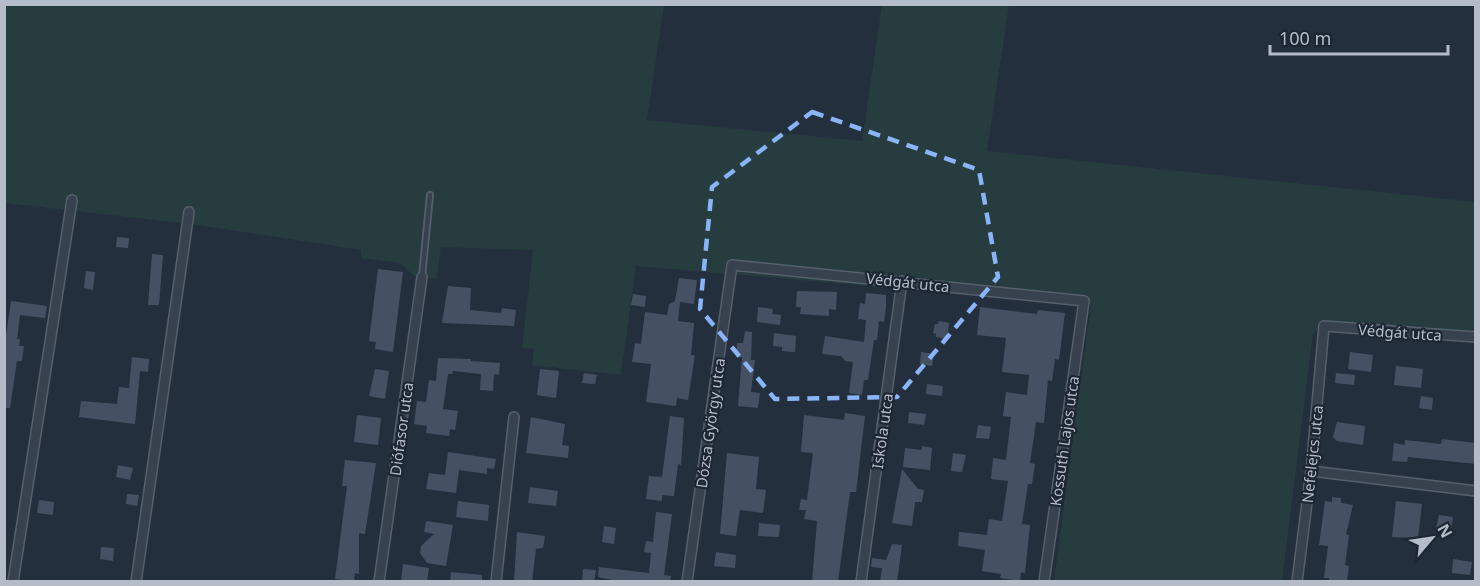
<svg xmlns="http://www.w3.org/2000/svg" width="1480" height="586" viewBox="0 0 1480 586" font-family="'Noto Sans',sans-serif">
<rect width="100%" height="100%" fill="#242f3e"/>
<polygon fill="#263c3f" points="5,5 664,5 647,120 862,141 882,5 1009,5 987,151 1475,202 1475,338 1324,325 1313,333 1282,581 1054,581 1091,305 636,266 621,375 532,365 534,349 522,348 533,250 441,247 437,279 414,276 400,263 361,258 361,250 198,225 5,203"/>
<g fill="#455162">
<polygon points="117,237 129,238 128,248 116,247"/>
<polygon points="152,254 163,255 159,305 148,305"/>
<polygon points="378,269 403,272 393,352 375,349 376,342 369,341"/>
<polygon points="86,271 95,272 93,290 84,288"/>
<polygon points="679,278 697,280 694,304 680,302 678,321 694,323 691,355 695,355 688,400 677,398 676,406 646,402 651,364 632,362 635,343 641,344 645,312 667,315 669,304 675,301"/>
<polygon points="448,286 471,288 470,310 501,313 502,308 516,310 514,326 442,323"/>
<polygon points="797,291 837,292 836,310 829,309 829,316 800,314 801,307 796,307"/>
<polygon points="866,293 886,295 886,307 884,322 879,321 877,340 874,340 868,380 864,380 862,395 849,393 853,362 845,361 841,356 822,354 825,336 864,342 866,320 858,319 860,303 865,304"/>
<polygon points="633,294 646,296 645,307 631,305"/>
<polygon points="11,301 47,306 45,318 20,315 17,339 20,339 19,346 24,346 22,361 17,361 10,408 4,408 4,350"/>
<polygon points="758,307 773,309 772,314 781,315 780,325 757,322"/>
<polygon points="980,307 1037,314 1038,310 1065,313 1059,360 1055,359 1052,381 1048,380 1044,423 1036,422 1030,463 1035,464 1032,484 1028,484 1022,524 1030,525 1025,573 1021,572 1020,581 1000,578 1001,574 982,571 985,550 958,546 959,532 987,535 989,519 1002,521 1008,481 991,479 993,458 1006,460 1011,417 1003,416 1006,392 1027,395 1029,375 1002,372 1006,338 977,335"/>
<polygon points="939,321 949,323 947,339 936,337 936,334 933,333 935,324 938,324"/>
<polygon points="745,331 752,332 751,360 755,360 751,392 760,393 758,408 738,406 742,357 736,357 737,343 743,343"/>
<polygon points="774,333 796,336 795,352 782,351 782,347 773,346"/>
<polygon points="921,352 934,354 932,366 920,364"/>
<polygon points="1350,352 1373,355 1371,372 1348,369"/>
<polygon points="132,357 149,359 148,372 140,371 135,424 79,417 81,401 117,404 119,387 129,388"/>
<polygon points="438,358 471,359 471,361 500,363 499,375 494,374 493,391 480,390 481,374 453,371 452,374 448,374 443,409 458,411 455,430 450,429 449,436 426,433 427,426 414,424 417,401 426,402 429,380 436,381"/>
<polygon points="1396,366 1423,369 1421,388 1394,385"/>
<polygon points="375,369 389,371 385,399 369,396"/>
<polygon points="540,369 559,371 556,398 537,395"/>
<polygon points="584,373 597,375 595,384 582,383"/>
<polygon points="1336,373 1355,375 1354,385 1335,383"/>
<polygon points="927,384 943,386 942,396 926,394"/>
<polygon points="1421,396 1433,398 1432,410 1419,408"/>
<polygon points="909,412 926,414 924,425 908,423"/>
<polygon points="845,413 865,416 856,492 850,492 838,582 812,582 817,521 804,519 806,510 799,510 801,499 807,500 813,453 801,452 804,415 844,420"/>
<polygon points="357,415 381,418 378,445 354,442"/>
<polygon points="670,416 684,418 681,465 678,464 674,496 662,495 662,501 646,499 649,476 662,477"/>
<polygon points="531,417 565,424 562,445 569,446 568,458 526,453"/>
<polygon points="1337,422 1365,426 1363,445 1337,441 1333,437"/>
<polygon points="978,425 991,427 989,439 976,438"/>
<polygon points="1442,439 1476,443 1476,464 1408,457 1407,462 1392,461 1394,443 1405,445 1405,440 1441,444"/>
<polygon points="922,446 932,448 930,470 903,467 905,448 922,450"/>
<polygon points="448,452 496,459 494,469 487,468 487,474 459,470 456,493 426,489 429,473 445,475"/>
<polygon points="727,453 759,457 756,489 766,490 763,513 740,510 736,536 720,534"/>
<polygon points="953,453 966,455 962,472 951,471"/>
<polygon points="345,460 376,463 365,534 359,533 359,574 355,573 354,581 335,579 347,486 342,486"/>
<polygon points="118,465 133,468 130,480 116,477"/>
<polygon points="902,469 918,489 924,490 922,502 915,502 912,526 892,523"/>
<polygon points="530,487 558,491 556,506 528,503"/>
<polygon points="127,494 139,495 137,506 126,504"/>
<polygon points="1332,497 1341,498 1341,503 1353,505 1346,534 1349,535 1345,565 1349,566 1347,581 1329,582 1329,578 1324,578 1328,546 1319,545 1325,501 1332,502"/>
<polygon points="39,500 54,502 53,515 37,513"/>
<polygon points="458,501 489,505 488,521 456,517"/>
<polygon points="1396,501 1422,504 1418,538 1392,537"/>
<polygon points="656,512 672,514 664,575 671,576 670,582 622,582 598,577 599,567 649,573 651,553 644,552 646,541 653,542"/>
<polygon points="1439,515 1453,517 1451,531 1436,528"/>
<polygon points="426,521 453,525 446,566 427,563 420,553 421,546 434,534 424,532"/>
<polygon points="759,523 780,525 779,537 758,536"/>
<polygon points="604,526 616,528 614,544 602,542"/>
<polygon points="517,532 545,536 543,548 536,549 532,582 514,582"/>
<polygon points="892,544 902,545 897,582 880,582 882,568 871,567 872,558 886,560"/>
<polygon points="101,547 114,548 113,561 100,559"/>
<polygon points="716,552 736,555 735,568 714,566"/>
<polygon points="1453,559 1472,562 1470,575 1452,573"/>
<polygon points="403,564 429,568 427,582 401,580"/>
<polygon points="583,569 596,570 594,582 582,582"/>
<polygon points="451,572 482,575 482,582 450,582"/>
</g>
<g fill="none" stroke-linecap="round" stroke-linejoin="round">
<defs>
<polyline id="lane" points="422,277 430,195"/>
<g id="street">
<polyline points="1311,471 1476,491"/>
<polyline points="13,582 72,200"/>
<polyline points="136,582 189,212"/>
<polyline points="379,582 422,277"/>
<polyline points="496,582 514,417"/>
<polyline points="687,582 732,265 1084,301 1044,582"/>
<polyline points="861,582 902,281"/>
<polyline points="1297,582 1311,471 1324,326 1476,337"/>
</g>
</defs>
<use href="#lane" stroke="#565f6c" stroke-width="8"/>
<use href="#street" stroke="#565f6c" stroke-width="12"/>
<use href="#lane" stroke="#38414e" stroke-width="4.5"/>
<use href="#street" stroke="#38414e" stroke-width="9"/>
</g>
<path fill="none" stroke="#8ab4f8" stroke-width="4.5" stroke-dasharray="12 8" stroke-linejoin="round" d="M812 112 979 170 998 277 897 397 775 399 700 309 712 187Z"/>
<g text-anchor="middle" dominant-baseline="central" stroke-width="4.5" stroke-linejoin="round" paint-order="stroke">
<g font-size="15" fill="#b4bcc9" stroke="#1d2633">
<text transform="translate(908 282) rotate(6)">Védgát utca</text>
<text transform="translate(1400 332) rotate(4)">Védgát utca</text>
<text transform="translate(710 423) rotate(-82)">Dózsa György utca</text>
<text transform="translate(401 429) rotate(-82)">Diófasor utca</text>
<text transform="translate(882 431) rotate(-82)">Iskola utca</text>
<text transform="translate(1064 441) rotate(-82)">Kossuth Lajos utca</text>
<text transform="translate(1312 454) rotate(-84)">Nefelejcs utca</text>
</g>
</g>
<rect width="1480" height="586" fill="none" stroke="#b4bcc9" stroke-width="12"/>
<g transform="translate(1432 538) rotate(61)" stroke="#1d2633" stroke-width="4.5" paint-order="stroke">
<path d="M0-4.5L10 22L0 15L-10 22Z" fill="#b4bcc9"/>
<text y="-9" font-size="16" font-weight="bold" text-anchor="middle" fill="#b4bcc9">N</text>
</g>
<path d="M1270 45v9h178v-9" fill="none" stroke="#b4bcc9" stroke-width="3"/>
<text x="1279" y="45" font-size="18" fill="#b4bcc9" stroke="#1d2633" stroke-width="4.5" paint-order="stroke">100 m</text>
</svg>
